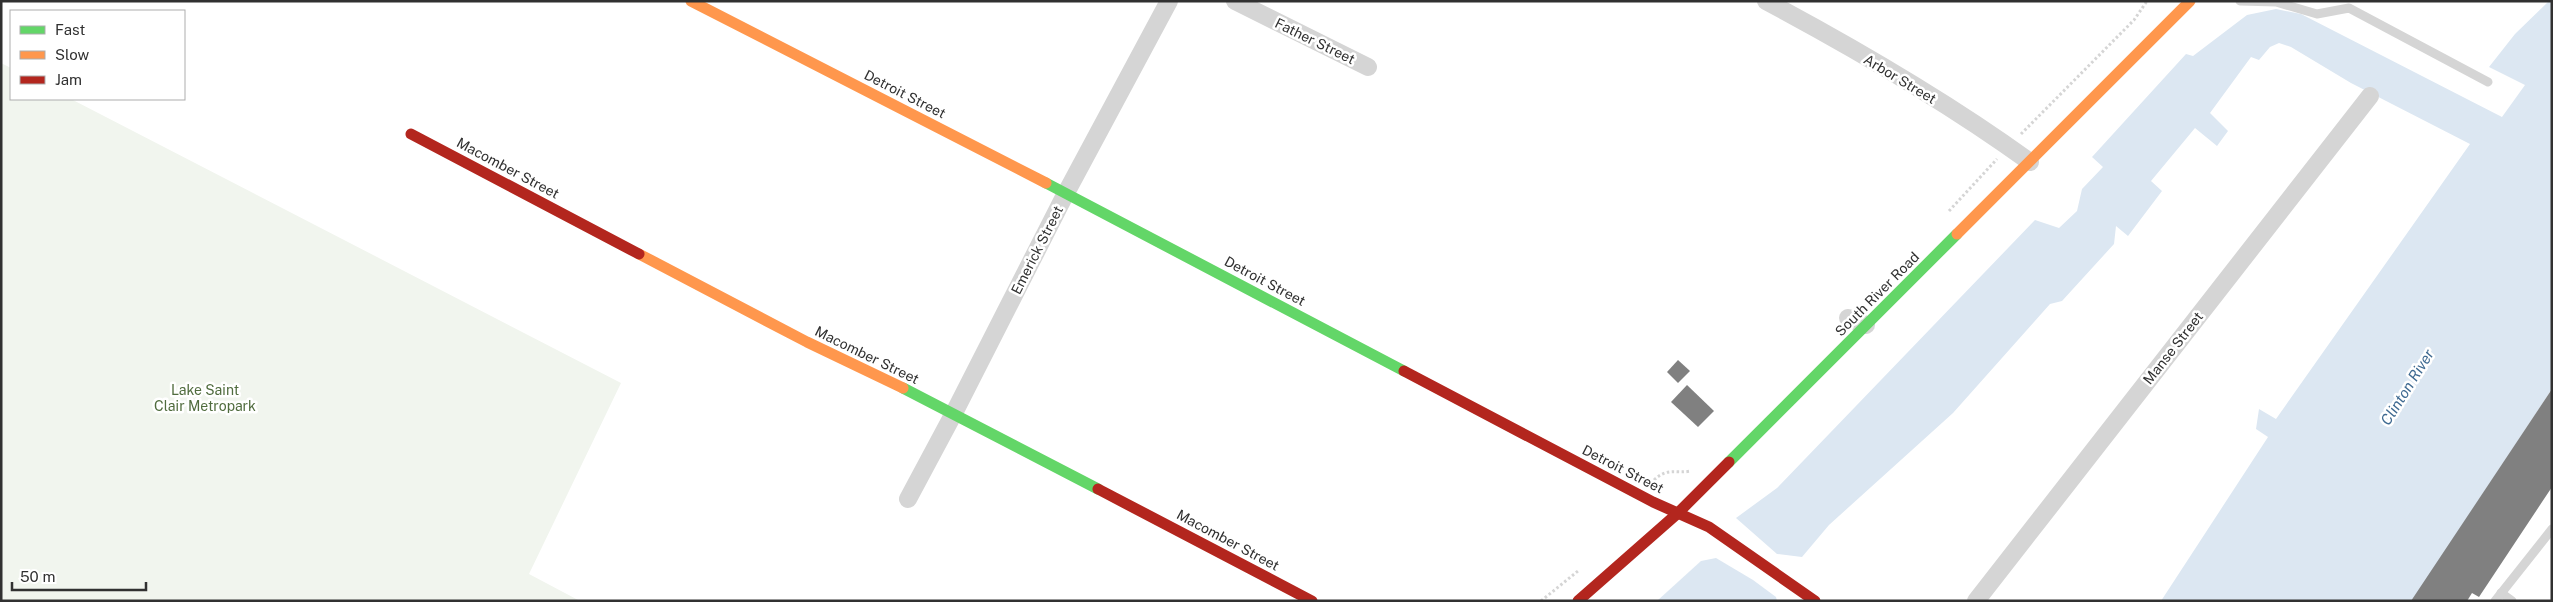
<svg xmlns="http://www.w3.org/2000/svg" width="2553" height="602" viewBox="0 0 2553 602" font-family="'Public Sans',sans-serif">
<rect width="100%" height="100%" fill="#fff"/>
<polygon fill="#f1f5ee" points="1,63 11,68 11,99 71,99 621,383 529,574 580,601 1,601"/>
<g fill="#dce7f2">
<polygon points="2549,1 2552,1 2552,389 2412,601 2161,601 2268,437 2256,429 2259,409 2276,419 2470,144 2351,83 2291,47 2279,43 2270,47 2259,60 2251,57 2210,113 2228,131 2217,146 2195,128 2151,181 2162,191 2128,236 2116,226 2114,244 2062,301 2050,304 1953,413 1829,525 1802,557 1777,554 1736,518 1777,488 2035,220 2059,228 2077,211 2082,189 2103,167 2092,157 2186,54 2193,56 2247,15 2276,9 2301,14 2502,117 2525,85 2489,67 2515,34"/>
<polygon points="1716,558 1753,580 1776,597 1777,601 1657,601 1701,561"/>
</g>
<g fill="#808080">
<polygon points="1678,360 1690,371 1678,383 1667,372"/>
<polygon points="1687,385 1714,411 1698,427 1671,402"/>
<polygon points="2552,389 2552,487 2479,597 2472,593 2467,601 2411,601"/>
</g>
<g fill="none" stroke-linecap="round" stroke-linejoin="round">
<g stroke="#d5d5d5" stroke-width="3" stroke-dasharray="2.5 2.5" stroke-linecap="butt">
<polyline points="2021,134 2134,20 2147,1"/>
<polyline points="1949,211 1997,159"/>
<path d="M1654 480C1668 467 1675 474 1691 471"/>
<polyline points="1541,601 1578,571"/>
</g>
<g stroke="#d5d5d5" stroke-width="9">
<polyline points="2240,1 2276,2 2317,14 2349,8 2488,82"/>
<polyline points="2501,593 2512,601"/>
<polyline points="2495,601 2552,529"/>
</g>
<g stroke="#d5d5d5" stroke-width="18">
<polyline points="1235,1 1368,67"/>
<path d="M1766 1C1856 49 1947 102 2030 162"/>
<polyline points="1848,318 1866,325"/>
<polyline points="908,499 954,413 1066,193 1169,1"/>
<polyline points="1976,601 2370,96"/>
</g>
<g stroke="#63d668" stroke-width="11">
<polyline points="1046,183 1404,371"/>
<polyline points="903,388 1098,489"/>
<polyline points="1729,462 1957,234"/>
</g>
<g stroke="#ff974d" stroke-width="11">
<polyline points="691,1 1046,183"/>
<polyline points="1957,234 2190,1"/>
<polyline points="639,254 807,342 903,388"/>
</g>
<g stroke="#b3261e" stroke-width="11">
<polyline points="411,134 639,254"/>
<polyline points="1404,371 1653,502 1709,527 1815,601"/>
<polyline points="1098,489 1312,601"/>
<polyline points="1578,601 1678,513 1729,462"/>
</g>
</g>
<g text-anchor="middle" dominant-baseline="central" stroke-width="5" stroke-linejoin="round" paint-order="stroke">
<g font-size="14" fill="#313131" stroke="#fff">
<text transform="translate(1315 41) rotate(26)">Father Street</text>
<text transform="translate(1900 79) rotate(31)">Arbor Street</text>
<text transform="translate(905 94) rotate(27)">Detroit Street</text>
<text transform="translate(508 168) rotate(28)">Macomber Street</text>
<text transform="translate(1037 250) rotate(-63)">Emerick Street</text>
<text transform="translate(1265 281) rotate(28)">Detroit Street</text>
<text transform="translate(1877 294) rotate(-45)">South River Road</text>
<text transform="translate(2173 348) rotate(-52)">Manse Street</text>
<text transform="translate(867 355) rotate(26)">Macomber Street</text>
<text transform="translate(1623 469) rotate(27)">Detroit Street</text>
<text transform="translate(1228 540) rotate(28)">Macomber Street</text>
</g>
<g font-size="14" fill="#506c3e" stroke="#fff">
<text x="205" y="390">Lake Saint<tspan x="205" dy="16">Clair Metropark</tspan></text>
</g>
<g font-size="15" font-style="italic" fill="#406b92" stroke="#fff">
<text transform="translate(2407 387) rotate(-58)">Clinton River</text>
</g>
</g>
<rect width="2553" height="602" fill="none" stroke="#313131" stroke-width="5"/>
<rect x="10" y="10" width="175" height="90" fill="#ffffff" stroke="#adadad"/>
<rect x="20" y="26" width="25" height="8" fill="#63d668" stroke="#adadad"/>
<text x="55" y="35" font-size="15" fill="#313131">Fast</text>
<rect x="20" y="51" width="25" height="8" fill="#ff974d" stroke="#adadad"/>
<text x="55" y="60" font-size="15" fill="#313131">Slow</text>
<rect x="20" y="76" width="25" height="8" fill="#b3261e" stroke="#adadad"/>
<text x="55" y="85" font-size="15" fill="#313131">Jam</text>
<path d="M12 582v8h134v-8" fill="none" stroke="#313131" stroke-width="2.5"/>
<text x="20" y="582" font-size="15" fill="#313131" stroke="#ffffff" stroke-width="4" paint-order="stroke">50 m</text>
</svg>
